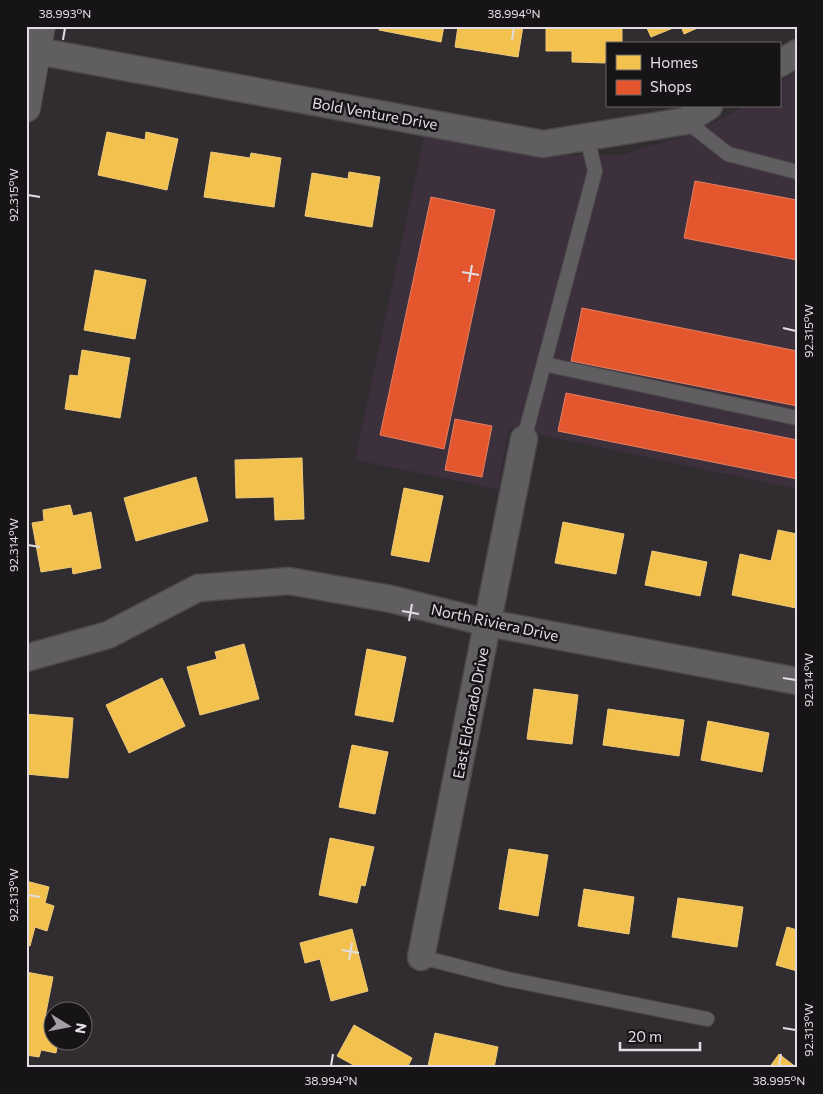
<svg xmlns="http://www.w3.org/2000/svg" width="823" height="1094" viewBox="0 0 823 1094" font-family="Commissioner,sans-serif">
<rect width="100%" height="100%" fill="#302c30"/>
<polygon fill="#3c303c" points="797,71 797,489 509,428 498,489 355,460 425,133 535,153 568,155 621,155 688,135 733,113 743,106 779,106 779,82"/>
<g fill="#f2c14e" stroke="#edc97a">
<polygon points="380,26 444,26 441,42 379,30"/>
<polygon points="458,26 523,26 518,57 455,47"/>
<polygon points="546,26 622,26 622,44 607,44 605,63 572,62 572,51 546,51"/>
<polygon points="646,26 678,26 651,37"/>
<polygon points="681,26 702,26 684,34"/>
<polygon points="107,132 145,140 146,132 178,139 167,190 98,175"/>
<polygon points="211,152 250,158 251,153 281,158 274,207 204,197"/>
<polygon points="349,172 380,177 372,227 305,216 312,173 348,179"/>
<polygon points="95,270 146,280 135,339 84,330"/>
<polygon points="82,350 130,358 120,418 65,409 70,375 78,376"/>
<polygon points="302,458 304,519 275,520 274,497 236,498 235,460"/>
<polygon points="196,477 208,521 136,541 124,498"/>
<polygon points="404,488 443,496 429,562 391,555"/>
<polygon points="70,505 73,516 91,512 101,568 73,574 72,567 41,572 32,523 44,521 43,510"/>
<polygon points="563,522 624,534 616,574 555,563"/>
<polygon points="778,530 797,534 797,602 796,608 732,595 740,554 771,561"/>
<polygon points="652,551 707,562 700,596 645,585"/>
<polygon points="244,644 259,699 200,715 187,667 217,659 215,652"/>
<polygon points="367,649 406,657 393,722 355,715"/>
<polygon points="162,678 185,726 129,753 106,705"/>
<polygon points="534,689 578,695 572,744 527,739"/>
<polygon points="608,709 684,720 679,756 603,745"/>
<polygon points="26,714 73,718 68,778 26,774"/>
<polygon points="708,721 769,733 762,772 701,760"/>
<polygon points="352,745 388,752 375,814 339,807"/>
<polygon points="330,838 374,847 365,886 361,885 357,903 319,895"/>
<polygon points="509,849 548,855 538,916 499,909"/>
<polygon points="26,881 49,887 45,903 54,906 47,931 35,927 30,946 26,945"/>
<polygon points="584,889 634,897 629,934 578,926"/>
<polygon points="678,898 743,907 737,947 672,937"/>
<polygon points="787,927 797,930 797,971 776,965"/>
<polygon points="352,929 368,991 331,1001 320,959 305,963 300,943"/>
<polygon points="26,972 53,977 43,1028 52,1029 52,1042 58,1042 56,1053 41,1050 39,1057 26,1055"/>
<polygon points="354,1025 412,1058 407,1068 359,1068 337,1056"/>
<polygon points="435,1033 498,1047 494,1068 438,1068 428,1066"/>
<polygon points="779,1054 797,1068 769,1068"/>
</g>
<g fill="#e4572e" stroke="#e37f64">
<polygon points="695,181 797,200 797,260 684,238"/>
<polygon points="431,197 495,210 444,449 380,435"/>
<polygon points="582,308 797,351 797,406 571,361"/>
<polygon points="566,393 797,440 797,479 558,431"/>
<polygon points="455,419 492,426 482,477 445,470"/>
</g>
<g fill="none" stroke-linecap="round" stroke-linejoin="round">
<defs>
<g id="service">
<polyline points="686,121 728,154 797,172"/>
<polyline points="544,364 797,418"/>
<polyline points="524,439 595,171 587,137"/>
<polyline points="421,957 507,979 707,1019"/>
</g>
<g id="minor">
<polyline points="37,51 543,144 686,121 709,106"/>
<polyline points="779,64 797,53"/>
<polyline points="26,658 108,635 198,588 289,581 391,599 488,623 797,681"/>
<polyline points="421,957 524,439"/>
</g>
<polyline id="tertiary" points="26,108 41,26"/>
</defs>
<use href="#service" stroke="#4c494c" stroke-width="16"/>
<use href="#minor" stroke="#4c494c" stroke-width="29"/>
<use href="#tertiary" stroke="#4c494c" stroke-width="30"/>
<use href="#service" stroke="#615e61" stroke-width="14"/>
<use href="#minor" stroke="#615e61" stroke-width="26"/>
<use href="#tertiary" stroke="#615e61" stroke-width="28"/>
</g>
<path fill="none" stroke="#e2dde2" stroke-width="2" d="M63 40 65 28M512 40 514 28M28 195 40 197M462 272 479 275M469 282 472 265M783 328 796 331M28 545 40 547M402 611 419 614M409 621 412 604M783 678 796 680M28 895 40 897M342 950 359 953M349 960 352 943M783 1028 796 1030M331 1066 333 1054M779 1066 781 1054"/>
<g text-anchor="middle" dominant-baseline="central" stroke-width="5" stroke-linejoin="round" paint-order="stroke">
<g font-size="15" fill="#e2dde2" stroke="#171417">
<text transform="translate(375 113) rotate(10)">Bold Venture Drive</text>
<text transform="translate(495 622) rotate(12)">North Riviera Drive</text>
<text transform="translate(470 713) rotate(-79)">East Eldorado Drive</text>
</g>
</g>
<rect width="823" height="1094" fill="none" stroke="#171417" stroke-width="55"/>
<rect x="606" y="42" width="175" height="65" fill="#171417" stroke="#686468"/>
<rect x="616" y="55" width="25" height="15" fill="#f2c14e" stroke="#686468"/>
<text x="650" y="68" font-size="15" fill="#e2dde2">Homes</text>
<rect x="616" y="80" width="25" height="15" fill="#e4572e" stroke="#686468"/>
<text x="650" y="92" font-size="15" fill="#e2dde2">Shops</text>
<g transform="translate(68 1026) rotate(100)"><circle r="24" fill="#171417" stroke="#686468"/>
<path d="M0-4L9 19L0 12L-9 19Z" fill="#a49fa4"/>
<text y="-8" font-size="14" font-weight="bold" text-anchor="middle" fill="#e2dde2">N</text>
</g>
<path d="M620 1042v8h80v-8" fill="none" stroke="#e2dde2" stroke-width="2.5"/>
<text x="628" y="1042" font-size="15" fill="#e2dde2" stroke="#171417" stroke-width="4" paint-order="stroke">20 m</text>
<rect x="28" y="28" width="768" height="1038" fill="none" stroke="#e2dde2" stroke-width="2"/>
<g font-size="12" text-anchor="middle" fill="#e2dde2">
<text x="65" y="18">38.993°N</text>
<text x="514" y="18">38.994°N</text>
<text transform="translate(14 195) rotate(-90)" y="4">92.315°W</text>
<text transform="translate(809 331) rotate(-90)" y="4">92.315°W</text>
<text transform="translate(14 545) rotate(-90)" y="4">92.314°W</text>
<text transform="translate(809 680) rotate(-90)" y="4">92.314°W</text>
<text transform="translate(14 895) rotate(-90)" y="4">92.313°W</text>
<text transform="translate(809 1030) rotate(-90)" y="4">92.313°W</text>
<text x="331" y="1085">38.994°N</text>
<text x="779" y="1085">38.995°N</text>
</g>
</svg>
